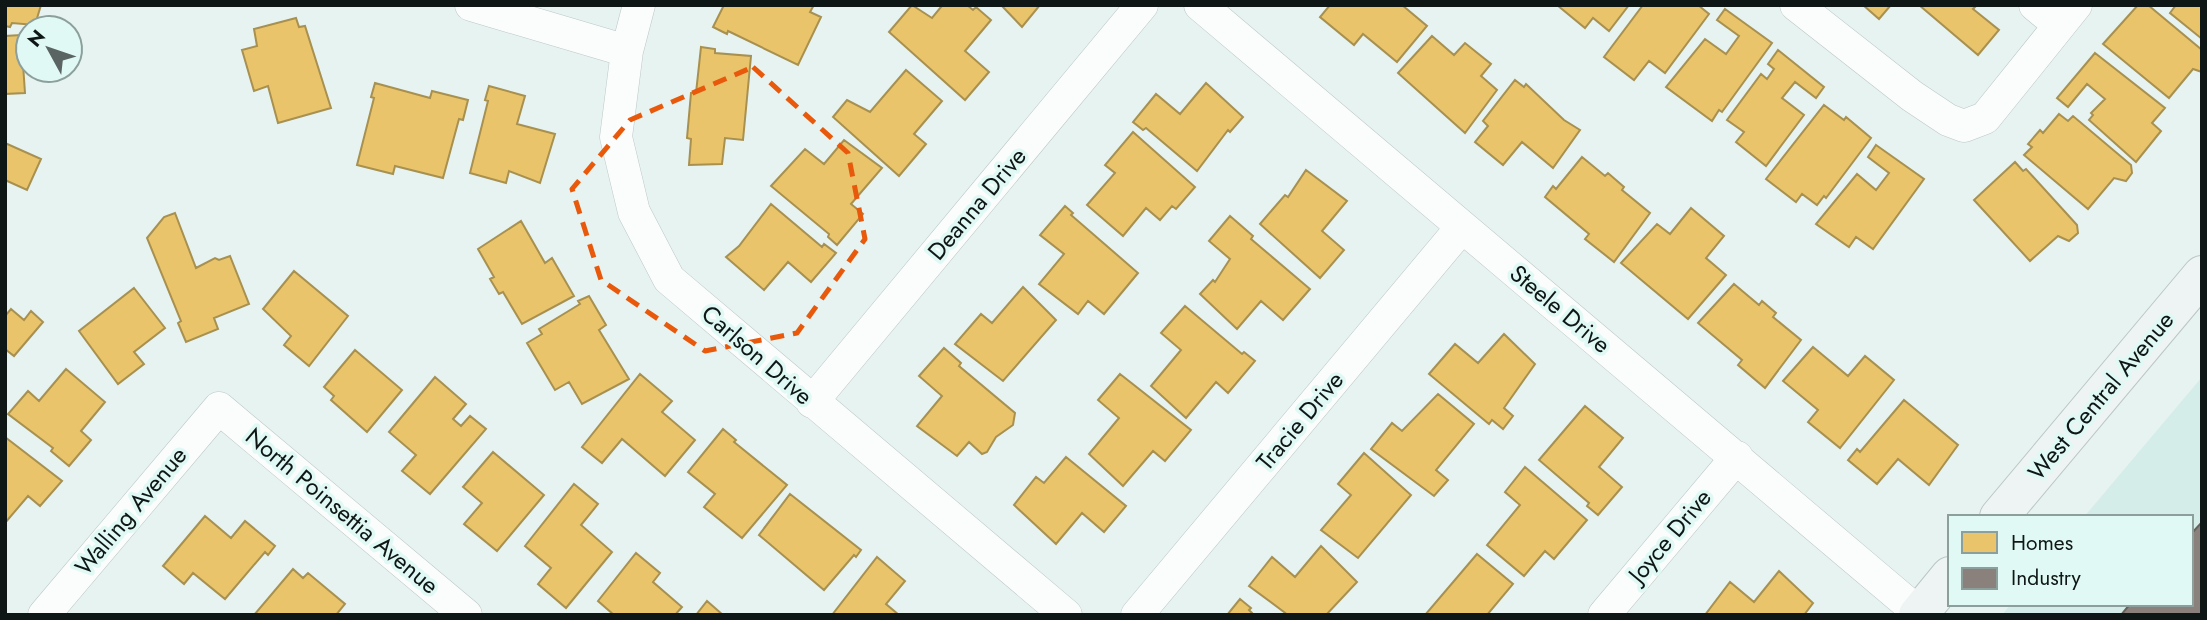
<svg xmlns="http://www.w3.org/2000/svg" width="2207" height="620" font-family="Jost,sans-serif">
  <rect width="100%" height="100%" fill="#e6f3f0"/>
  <path fill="#d4ede8" d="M2202 377V615H2002L2011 604H2191V517H2084Z"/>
  <path fill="#e9c46a" stroke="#a79050" stroke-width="2" d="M5 5H41L35 25 12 23 10 27 5 26Z
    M724 5H814L810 12 821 17 798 65 728 31 727 34 713 27Z
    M912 5 932 18 941 7 939 5H967L973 10 976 7 991 20 965 51 989 72 965 100 889 32Z
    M1001 5H1040L1022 27Z
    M1330 5H1402L1427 26 1397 62 1363 34 1354 45 1320 17Z
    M1557 5H1629L1609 31 1593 18 1585 28Z
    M1643 5H1698L1709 14 1665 73 1649 61 1634 80 1604 57Z
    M1863 5H1891L1879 19Z
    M1919 5H1977L1973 9 1999 30 1978 55Z
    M2138 5H2148L2202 50V72L2193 69 2169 98 2103 44Z
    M2176 5H2202V39L2170 13Z
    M1725 9 1772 43 1722 112 1719 110 1712 121 1666 87 1705 39 1726 54 1739 36 1717 20Z
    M296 18 299 27 305 26 331 108 278 123 268 86 254 91 242 50 257 46 254 29Z
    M21 35 25 93 5 94V119V36Z
    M1432 36 1454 55 1465 43 1491 64 1481 76 1497 90 1465 133 1398 73Z
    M701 47 715 49V53L751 56 743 140 725 138 722 164 689 165 691 139 687 138 691 93H696Z
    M1778 50 1824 87 1816 98 1795 82 1782 98 1804 115 1766 166 1736 142 1744 132 1727 120 1761 74 1767 79 1774 69 1768 64Z
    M2095 53 2165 108 2152 123 2161 131 2136 162 2089 120 2093 115 2091 113 2105 99 2087 84 2068 107 2057 98Z
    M906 70 942 101 914 134 926 144 899 176 833 117 847 100 870 112Z
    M1515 80 1524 87 1526 84 1564 120 1580 130 1553 168 1522 142 1503 165 1475 142 1488 126 1483 121Z
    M375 83 430 98 432 91 468 100 463 120 459 119 443 178 395 166 393 174 357 165 374 98 371 97Z
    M1206 83 1243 117 1230 132 1228 130 1197 171 1146 128 1143 130 1133 122 1156 94 1180 114Z
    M489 86 525 96 517 124 555 134 540 183 509 171 506 183 470 173 488 101 485 100Z
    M1824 105 1844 120 1846 117 1871 138 1826 198 1824 196 1817 205 1802 194 1796 202 1766 179Z
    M2059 114 2068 121 2073 116 2131 165 2132 173 2126 181 2114 178 2088 209 2024 155 2032 147 2028 144 2040 130 2043 133Z
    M1133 132 1195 187 1176 209 1172 206 1160 220 1146 208 1123 236 1087 205 1115 173 1105 165Z
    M844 140 882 168 851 204 863 214 837 245 828 237 829 234 771 186 805 149 824 164Z
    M5 143 41 159 27 190 5 180Z
    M1876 145 1924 179 1873 249 1856 237 1849 247 1816 224 1857 174 1876 190 1889 173 1868 157Z
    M1582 157 1605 176 1608 173 1624 187 1622 190 1650 213 1614 262 1585 239 1589 234 1545 197 1553 186 1556 189Z
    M2015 162 2023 171 2026 169 2077 225 2078 233 2069 241 2058 236 2030 261 1974 200Z
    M1306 170 1347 201 1322 231 1344 250 1320 278 1260 224 1285 195 1288 197Z
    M771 204 822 247 824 244 836 253 811 282 788 262 764 290 726 257 739 246Z
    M1065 206 1073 213 1071 215 1138 273 1104 314 1088 301 1078 314 1039 284 1064 254 1040 235Z
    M1691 208 1724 236 1706 258 1726 275 1688 319 1621 263 1657 224 1670 234Z
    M175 213 196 268 215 258 219 260 230 256 249 304 214 318 218 329 186 342 178 323 181 321 147 238 164 217Z
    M1230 216 1253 236 1251 239 1310 289 1283 320 1261 301 1237 329 1200 294 1213 280 1215 282 1230 259 1209 241Z
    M521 221 545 263 552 258 574 296 522 324 503 292 499 294 490 279 494 277 478 249Z
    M294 271 348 316 309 366 284 345 291 336 263 309Z
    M1734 284 1759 305 1762 301 1776 313 1773 317 1801 340 1765 388 1738 365 1742 360 1698 323Z
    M1023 287 1056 320 1003 381 955 344 981 314 992 323Z
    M134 288 165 328 134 352 144 364 118 384 79 331Z
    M589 296 606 325 599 330 629 379 582 404 569 382 555 390 527 343 542 334 539 329 580 304 578 301Z
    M1185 306 1242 354 1244 352 1255 361 1228 393 1216 382 1186 418 1151 386 1181 350 1161 333Z
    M11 309 24 320 31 311 43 322 14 356 5 349V316Z
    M1504 334 1535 364 1504 408 1513 416 1503 429 1492 420 1489 424 1429 374 1455 344 1478 363Z
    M1813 347 1848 376 1865 356 1894 380 1840 448 1808 422 1818 410 1783 381Z
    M944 348 961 363 959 366 1015 413 1013 425 996 437 987 452 982 454 969 442 957 456 917 426 942 396 919 376Z
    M355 350 402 390 367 432 331 400 334 396 324 387Z
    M66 369 105 402 81 431 91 440 69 466 51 451 53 448 8 414 28 391 39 401Z
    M640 374 672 401 662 412 695 440 665 476 622 439 602 463 582 447Z
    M1120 374 1191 430 1165 461 1153 451 1123 486 1089 454 1119 418 1098 400Z
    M435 377 466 404 453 419 461 426 470 416 486 429 430 494 402 471 416 455 389 432Z
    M1438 394 1474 424 1436 470 1448 480 1434 496 1371 449 1392 423 1402 431Z
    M1904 400 1958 445 1929 485 1898 459 1877 484 1848 460 1857 449 1860 452Z
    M1585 406 1623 438 1599 467 1622 487 1598 515 1587 506 1589 503 1539 460Z
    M723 429 736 440 734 442 787 485 742 538 704 507 715 494 688 472Z
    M5 437 62 481 40 506 28 496 5 523Z
    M493 452 544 495 497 551 464 524 482 503 463 487Z
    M1364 453 1411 495 1358 558 1321 530 1351 495 1338 484Z
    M1066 457 1126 506 1104 532 1082 513 1056 544 1014 505 1036 477 1044 483Z
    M1525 467 1587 520 1554 559 1545 551 1524 576 1487 545 1520 505 1505 492Z
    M574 484 598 504 581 525 612 552 566 608 538 584 551 568 525 546Z
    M790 494 861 550 856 557 854 555 824 590 759 535Z
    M205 516 231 538 245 521 275 546 268 555 265 552 225 599 193 573 184 584 163 566Z
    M1321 546 1357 582 1326 615H1288L1249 586 1272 557 1295 577Z
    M636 553 660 573 653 582 682 607 675 615H614L598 601Z
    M1477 554 1513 584 1487 615H1425Z
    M877 557 905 581 886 604 899 615H832Z
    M293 569 303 578 308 573 345 604 336 615H254Z
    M1779 571 1813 603 1804 615H1705L1730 582 1754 602Z
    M1240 599 1251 608 1249 610 1254 615H1227Z
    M707 601 723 615H696Z"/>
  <path fill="#8a817c" stroke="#65615d" stroke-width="2" d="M2202 522V615H2121L2130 604H2191V534Z"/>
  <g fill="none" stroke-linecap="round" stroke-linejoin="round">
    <g stroke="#bcc7c5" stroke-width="33">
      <path id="minor" d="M471 5 627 51
        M639 5 627 51 616 137 634 212 669 279 1066 615
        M1200 5 1919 613
        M1796 5 1912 96 1948 120 1964 126 1985 118 2076 5
        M2035 5 2059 25
        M812 402 1142 5
        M44 615 219 408 466 615
        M1137 615 1462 227
        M1604 615 1737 457"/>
    </g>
    <g stroke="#bcc7c5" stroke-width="40">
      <path id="secondary" d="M1999 517 2202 275
        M1918 615 1950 576"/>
    </g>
    <use href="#minor" stroke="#fbfdfd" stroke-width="32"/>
    <use href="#secondary" stroke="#eef4f3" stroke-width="38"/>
  </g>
  <path fill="none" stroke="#e8590c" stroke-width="5" stroke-dasharray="14 9" stroke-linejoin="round" d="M753 67 848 153 865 239 797 333 705 351 601 280 572 189 630 120Z"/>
  <g text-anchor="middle" stroke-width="7" stroke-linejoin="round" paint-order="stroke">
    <g font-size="24" fill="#0e1715" stroke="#e0f9f4">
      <text transform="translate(977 204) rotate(-50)" y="8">Deanna Drive</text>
      <text transform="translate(1560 309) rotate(40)" y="8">Steele Drive</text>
      <text transform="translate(757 355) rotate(41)" y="8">Carlson Drive</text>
      <text transform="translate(2101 396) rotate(-50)" y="8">West Central Avenue</text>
      <text transform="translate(1300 421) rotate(-50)" y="8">Tracie Drive</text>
      <text transform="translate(131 511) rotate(-50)" y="8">Walling Avenue</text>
      <text transform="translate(342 511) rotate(40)" y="8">North Poinsettia Avenue</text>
      <text transform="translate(1670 536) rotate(-50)" y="8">Joyce Drive</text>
    </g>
  </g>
  <rect width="2207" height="620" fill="none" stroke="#0e1715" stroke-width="14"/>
  <rect x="1948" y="515" width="245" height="91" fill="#e0f9f4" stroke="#8c9f9b" stroke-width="2"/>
  <rect x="1962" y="532" width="35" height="21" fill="#e9c46a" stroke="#8c9f9b" stroke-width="2"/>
  <text x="2011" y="550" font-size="21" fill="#0e1715">Homes</text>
  <rect x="1962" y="568" width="35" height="21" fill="#8a817c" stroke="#8c9f9b" stroke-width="2"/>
  <text x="2011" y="585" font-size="21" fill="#0e1715">Industry</text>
  <g transform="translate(49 49) rotate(310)"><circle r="33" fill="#e0f9f4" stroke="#8c9f9b" stroke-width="2"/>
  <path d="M0-5L12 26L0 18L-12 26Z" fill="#5a6462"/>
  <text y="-10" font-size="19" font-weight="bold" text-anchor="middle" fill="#0e1715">N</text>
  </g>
</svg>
